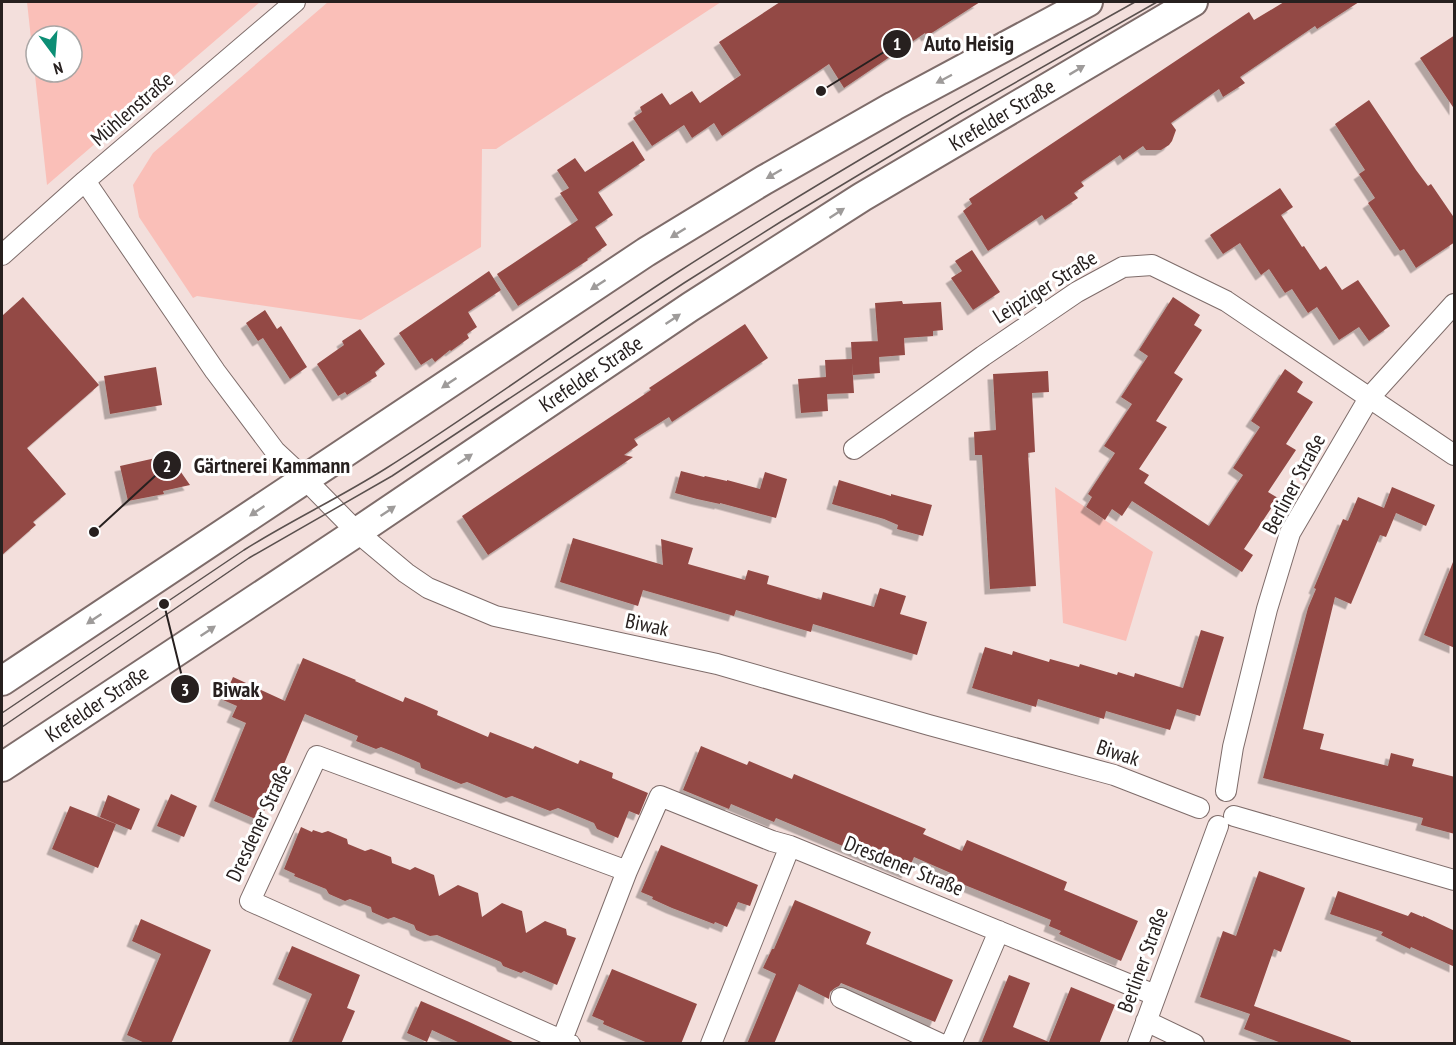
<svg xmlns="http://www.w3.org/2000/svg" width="1456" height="1045" font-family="'PT Sans Narrow',sans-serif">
  <defs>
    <filter id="shadow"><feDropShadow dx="-5.5" dy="5.5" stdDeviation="0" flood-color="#0004"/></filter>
  </defs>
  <rect width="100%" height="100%" fill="#f3dfdc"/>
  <path fill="#fabfb8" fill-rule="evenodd" d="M27 2H260L47 185ZM36 36H72V72H36Z
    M328 2H721L496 149H482L481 247 361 320 197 296 193 298 139 217 133 185 153 153Z
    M1055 487 1153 552 1126 641 1063 623Z"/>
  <path fill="#934a45" filter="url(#shadow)" d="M780 2H980L927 36 925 33 844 88 829 64 722 136 714 123 692 138 684 125 652 146 633 118 642 112 640 107 662 93 670 105 692 91 700 103 741 75 719 42Z
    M1284 2H1359L1317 29 1315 26 1240 77 1245 83 1223 97 1219 89 1171 123 1176 130 1172 141 1169 145 1161 150H1146L1143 146 1123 160 1120 155 1081 182 1084 186 1074 193 1078 198 1045 220 1042 215 988 251 963 211 972 204 969 199 1249 12 1254 20Z
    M1455 35V110L1420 58Z
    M1369 100 1416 170 1428 186 1431 184 1455 219V242L1416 268 1404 249 1400 251 1368 203 1375 198 1359 174 1365 170 1335 124Z
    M633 141 645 160 598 192 613 215 595 227 607 245 587 259 588 260 518 306 497 274 578 220 560 193 569 188 557 170 575 158 585 172Z
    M1280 188 1293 207 1281 215 1302 247 1304 246 1320 270 1326 266 1342 290 1358 280 1390 326 1369 341 1359 327 1339 340 1317 307 1308 313 1292 289 1285 293 1269 269 1261 275 1240 243 1223 254 1210 235Z
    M972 250 1000 292 973 310 951 278 962 271 955 261Z
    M489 271 501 290 468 312 477 327 467 334 469 338 451 351 450 350 435 362 432 358 421 365 399 333Z
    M23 297 99 385 27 448 66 494 33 522 36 525 2 555V316Z
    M1173 297 1200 315 1194 325 1202 330 1174 373 1183 379 1156 421 1167 427 1139 469 1149 475 1144 483 1209 526 1243 475 1233 468 1260 427 1251 421 1285 369 1303 382 1297 392 1313 402 1286 444 1296 450 1268 492 1278 498 1244 549 1253 555 1242 572 1132 501 1122 516 1112 509 1105 520 1086 507 1092 497 1088 494 1115 453 1104 446 1132 404 1121 397 1148 356 1139 350Z
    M902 301 903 304 941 302 943 330 933 331V336L904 338 905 355 879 357 875 303Z
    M265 310 277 329 281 326 307 367 290 379 263 338 258 341 246 323Z
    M745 324 768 358 672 422 669 417 634 439 638 445 624 455 633 457 488 555 462 516 651 390 649 388Z
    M360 329 385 364 375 372 377 376 347 395 345 392 338 396 317 364 344 345 342 341Z
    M878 341 880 373 853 375 852 362 854 393 827 394 828 411 801 413 798 379 826 377 825 360 852 359 851 342Z
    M156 367 162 405 110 414 104 376Z
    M1048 371 1049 392 1032 393 1035 452 1028 453 1036 586 990 589 982 455H975L974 432 996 430 993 374Z
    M169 455 190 485 163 491 164 494 128 501 120 466Z
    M681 471 704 477 705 476 727 481V480L760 489 765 472 787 479 776 518 720 503V504L697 499 675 493Z
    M839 480 891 496V494L932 505 923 536 897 529 898 525 884 519 832 504Z
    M1392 487 1435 505 1426 526 1396 513 1386 537 1380 535 1351 604 1335 597 1303 729 1324 734 1320 749 1388 766 1391 753 1414 759 1412 766 1455 777V834L1421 825 1423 818 1263 778 1308 608 1316 589 1314 588 1343 519 1348 521 1358 497 1384 508Z
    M573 538 663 565 661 539 693 548 688 564 745 580 748 570 769 576 767 584 821 600 823 592 874 607 880 588 906 596 900 614 927 622 917 655 813 624 811 632 736 610 734 616 643 590 638 606 560 582Z
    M1453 562 1455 563V648L1424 635Z
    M1201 630 1224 637 1200 716 1177 709 1170 730 1106 711 1104 719 1038 699 1036 707 972 688 985 647 1012 655 1013 651 1049 662 1050 659 1079 667 1080 664 1117 675 1118 672 1134 677 1135 673 1183 688Z
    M303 658 356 680 355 681 403 702 405 697 422 704 438 711 437 715 488 737 490 732 533 749 535 746 578 764 580 760 613 773 612 778 648 793 639 815 629 811 618 838 597 829 594 823 558 808 550 811 512 796 506 798 467 782 461 784 421 768 420 763 401 755 381 747 376 749 356 741 358 736 305 714 260 821 214 801 246 723 232 717 237 706 223 700 233 677 285 701Z
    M701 746 747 765 749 761 792 779 794 774 926 829 923 834 962 851 967 840 1067 882 1064 890 1138 921 1121 961 1059 934 1061 931 1049 926 1051 920 950 879 953 874 914 857 907 873 776 818 774 822 731 804 729 809 683 790Z
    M171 794 197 806 184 837 157 826Z
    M108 795 140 809 131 830 100 817Z
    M70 806 116 824 98 868 52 849Z
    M301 827 312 832 313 830 322 833 328 831 347 839 348 844 365 851 371 849 391 857 392 863 410 870 415 867 434 875 439 896 458 885 478 893 482 917 502 903 522 911 526 933 545 921 566 929 567 935 576 938 557 985 524 971 521 973 503 966 501 962 437 935 430 936 416 930 414 925 394 917 388 919 372 912 371 907 350 899 345 901 329 894 326 889 294 876 295 874 284 869Z
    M661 845 758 885 750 906 738 902 727 927 715 922 714 924 672 908 652 899 653 897 641 892Z
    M1259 871 1305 888 1281 952 1274 949 1254 1006 1351 1041 1350 1044H1284L1244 1029 1250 1014 1200 997 1223 931 1236 936Z
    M1338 891 1408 916 1411 912 1423 917V916L1455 931V967L1411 947 1410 949 1381 935 1383 932 1330 914Z
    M795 900 871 932 866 944 953 980 935 1022 841 983 839 986 835 988 830 992 829 999 799 984 774 1044H747L776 974 763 968 772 949H774Z
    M141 919 211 950 171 1044H147L127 1035 161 954 132 941Z
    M292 946 360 975 347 1008 355 1011 341 1044H291L312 994 278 979Z
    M612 969 697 1004 681 1044H650L603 1024 604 1021 592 1016Z
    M1009 975 1030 983 1013 1027 1049 1042 1071 987 1115 1005 1099 1044H981Z
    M421 1001 467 1021 517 1044H462L432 1030 427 1042 407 1033Z"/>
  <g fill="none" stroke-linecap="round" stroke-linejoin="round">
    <g stroke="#7e6c6a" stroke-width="22">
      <path id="minor" d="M85 181 215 371 275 451 305 479 357 532 406 573 428 588 495 616 717 664 929 725 1114 775 1199 808
        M2 255 85 181 295 2
        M854 449 983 356 1077 292 1123 267 1152 265 1226 301 1454 455
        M1226 791 1233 747 1267 609 1290 533 1369 398 1454 304
        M1234 816 1454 880
        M627 871 660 796 772 841 790 846 1155 995
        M841 998 941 1044
        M1146 1021 1194 1044
        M562 1040 627 871 317 756 250 901 570 1044
        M711 1044 790 846
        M951 1044 999 931
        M1138 1044 1218 826"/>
    </g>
    <g stroke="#7e6c6a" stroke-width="32">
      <path id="secondary" d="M2 681 646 252 764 180 894 106 1088 2
        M2 767 357 532 690 307 862 197 1193 2"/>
    </g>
    <use href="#minor" stroke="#fff" stroke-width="20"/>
    <use href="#secondary" stroke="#fff" stroke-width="28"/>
    <path stroke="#5a504e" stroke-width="1.5" d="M2 713 244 550C290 521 339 498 385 469 485 406 579 336 678 272 827 176 981 88 1135 2
      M2 727 249 558 392 476 684 283 782 221 960 114 1157 2"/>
  </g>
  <defs><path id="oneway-solid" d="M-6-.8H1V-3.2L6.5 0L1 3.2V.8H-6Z" transform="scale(1.5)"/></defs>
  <g fill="#9e9b9a">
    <use href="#oneway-solid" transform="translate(1077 70) rotate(-31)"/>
    <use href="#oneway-solid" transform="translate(944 79) rotate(152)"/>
    <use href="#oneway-solid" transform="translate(774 174) rotate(150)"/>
    <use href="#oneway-solid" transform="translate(837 213) rotate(-33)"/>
    <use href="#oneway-solid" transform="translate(678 233) rotate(148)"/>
    <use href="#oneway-solid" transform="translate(598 285) rotate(147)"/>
    <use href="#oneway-solid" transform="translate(673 319) rotate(-34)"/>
    <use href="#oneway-solid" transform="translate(449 383) rotate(146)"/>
    <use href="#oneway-solid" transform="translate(465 459) rotate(-34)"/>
    <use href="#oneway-solid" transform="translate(257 511) rotate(146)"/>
    <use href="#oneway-solid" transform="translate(388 511) rotate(-34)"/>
    <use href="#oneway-solid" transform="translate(94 619) rotate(146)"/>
    <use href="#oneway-solid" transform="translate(208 631) rotate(-34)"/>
  </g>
  <g text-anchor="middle" stroke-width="6" stroke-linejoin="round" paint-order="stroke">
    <g font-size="21" fill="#27201f" stroke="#fff">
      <text transform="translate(132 109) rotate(-41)" y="7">Mühlenstraße</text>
      <text transform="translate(1002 115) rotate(-31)" y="7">Krefelder Straße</text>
      <text transform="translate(1045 287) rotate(-32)" y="7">Leipziger Straße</text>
      <text transform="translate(591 374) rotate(-34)" y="7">Krefelder Straße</text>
      <text transform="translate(1294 484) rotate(-62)" y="7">Berliner Straße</text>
      <text transform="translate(647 625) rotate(12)" y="7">Biwak</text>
      <text transform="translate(97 704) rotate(-34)" y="7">Krefelder Straße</text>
      <text transform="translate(1118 753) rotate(18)" y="7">Biwak</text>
      <text transform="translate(259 823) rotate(-65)" y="7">Dresdener Straße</text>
      <text transform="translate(904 866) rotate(22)" y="7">Dresdener Straße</text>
      <text transform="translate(1143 960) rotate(-70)" y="7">Berliner Straße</text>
    </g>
  </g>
  <path fill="none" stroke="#27201f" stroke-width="2" d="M821 91L897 44M94 532L167 465M164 604L185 689"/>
  <g fill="#27201f" stroke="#fff" stroke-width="2">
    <circle cx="821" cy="91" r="6"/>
    <circle cx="94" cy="532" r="6"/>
    <circle cx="164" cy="604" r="6"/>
    <circle cx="897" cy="44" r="15"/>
    <circle cx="167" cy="465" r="15"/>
    <circle cx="185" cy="689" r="15"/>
  </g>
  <g font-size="18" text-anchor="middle" font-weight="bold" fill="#fff">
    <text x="897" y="50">1</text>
    <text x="167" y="472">2</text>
    <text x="185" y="696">3</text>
  </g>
  <g font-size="22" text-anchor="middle" font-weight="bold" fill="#27201f" stroke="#fff" stroke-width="6" stroke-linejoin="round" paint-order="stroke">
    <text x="969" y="51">Auto Heisig</text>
    <text x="272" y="473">Gärtnerei Kammann</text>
    <text x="236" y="697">Biwak</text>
  </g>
  <rect width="1456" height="1045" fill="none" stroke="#27201f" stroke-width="6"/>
  <g transform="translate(54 54) rotate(164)"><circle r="28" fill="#ffffff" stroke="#a9a6a5" stroke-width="1.5"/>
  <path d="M0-4.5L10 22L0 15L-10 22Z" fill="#0c8e75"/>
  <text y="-9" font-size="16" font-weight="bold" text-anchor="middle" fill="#27201f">N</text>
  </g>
</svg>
